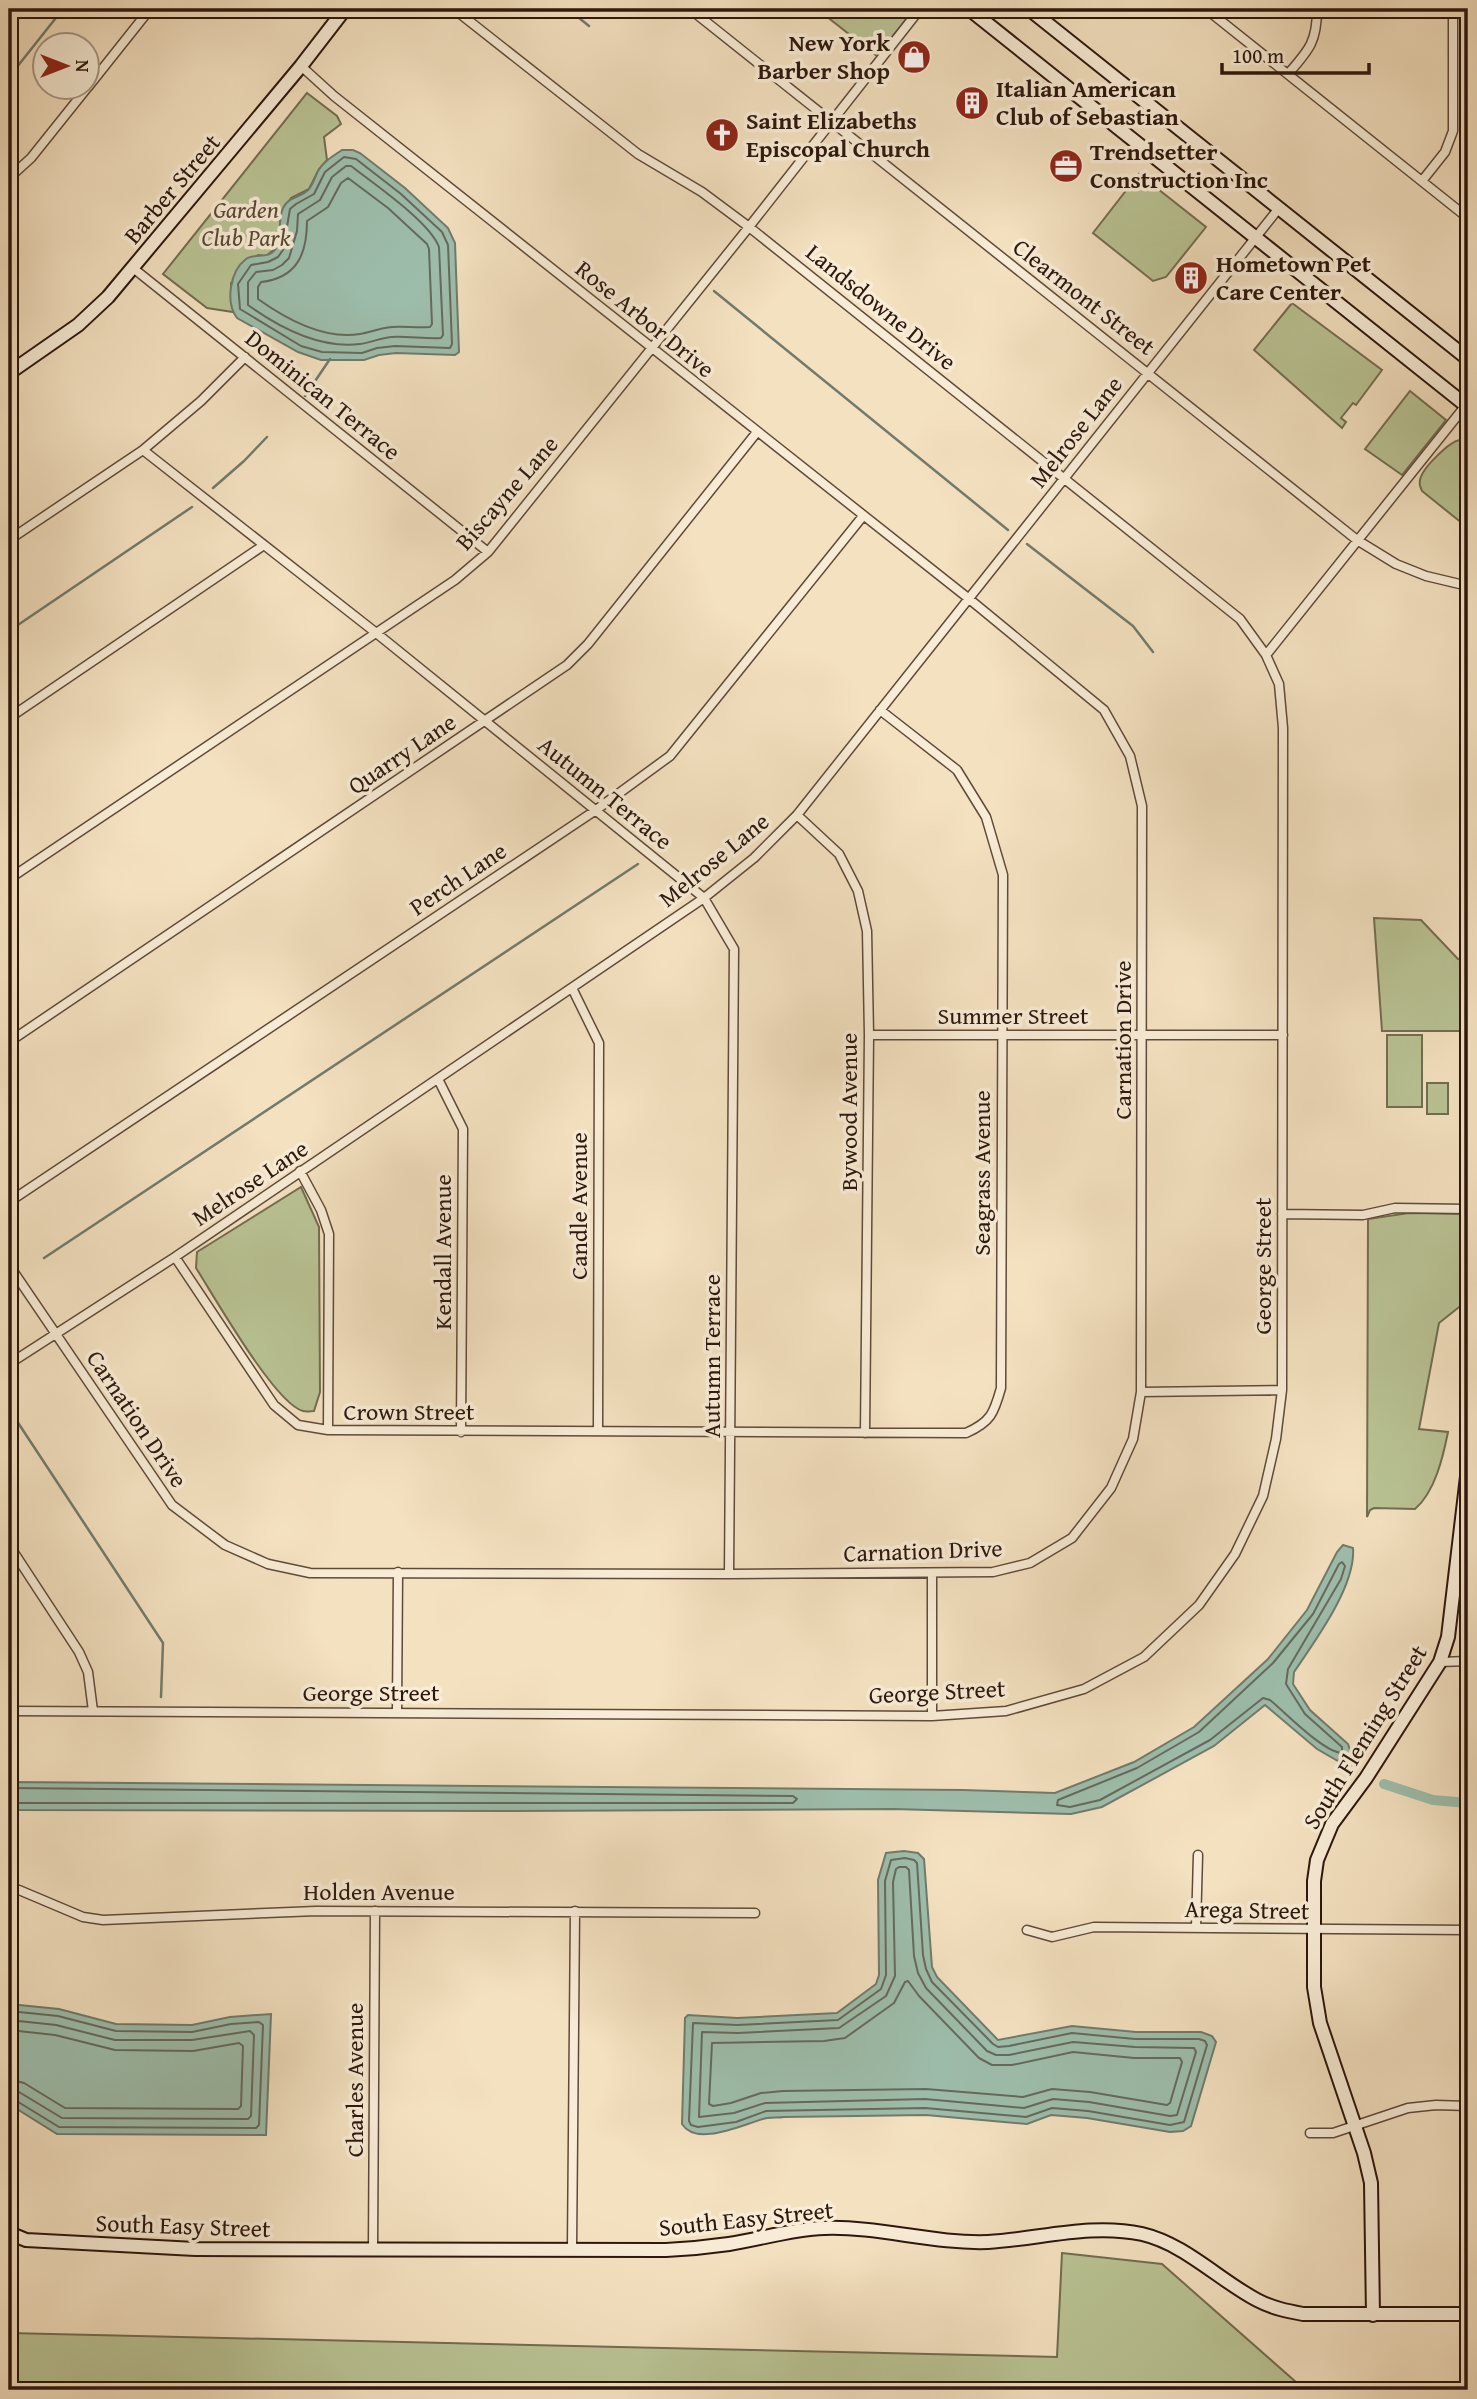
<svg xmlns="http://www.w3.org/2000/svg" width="1477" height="2399" font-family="'Gentium Book Plus',serif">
  <rect width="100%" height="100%" fill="#f4e1c0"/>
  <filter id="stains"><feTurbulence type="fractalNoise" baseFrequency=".00286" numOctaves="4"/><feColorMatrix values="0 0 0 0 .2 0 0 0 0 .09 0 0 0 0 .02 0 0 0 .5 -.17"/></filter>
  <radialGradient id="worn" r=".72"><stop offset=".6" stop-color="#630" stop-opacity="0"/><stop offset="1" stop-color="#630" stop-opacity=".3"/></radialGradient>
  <path fill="#b9c394" stroke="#736d51" stroke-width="2" d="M817 9H914L877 56Z
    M307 93 337 116 341 124 324 137 327 160 319 169 309 189 291 198 280 217 281 228 276 248 266 256 258 255 231 283 233 312 207 308 163 274Z
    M1139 174 1206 227 1166 277 1153 281 1093 233Z
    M1292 303 1382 370 1356 405 1353 403 1341 418 1346 422 1342 428 1254 350Z
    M1410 391 1446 420 1402 475 1365 449Z
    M1460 440 1468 441V528L1422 491C1420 485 1419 486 1420 480 1422 468 1450 441 1460 440Z
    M1374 918 1421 920 1458 959 1468 960V1031H1382Z
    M1387 1035H1422V1107H1387Z
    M1427 1083H1448V1114H1427Z
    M301 1187 319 1227 320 1392 314 1411C311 1411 307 1412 303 1411 275 1404 214 1296 196 1268L197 1252Z
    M1409 1213 1468 1214V1300L1439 1323 1419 1429 1448 1432C1443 1457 1435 1492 1415 1509L1374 1508 1370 1510 1367 1517 1368 1219Z
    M1062 2253 1162 2264 1305 2390H9V2333L1057 2357Z"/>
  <path fill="#9dbeac" stroke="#707b6d" stroke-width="2" d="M342 150H353L360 153 405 188 448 228 455 243 459 352 455 355 396 353 379 355 364 360H321L298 352 237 318C225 302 230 271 246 259 255 253 268 259 275 250 283 237 277 221 283 208 289 196 300 198 308 190 313 185 315 177 318 171 324 161 333 156 342 150Z
    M1343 1545 1353 1548C1356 1586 1315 1641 1294 1672L1293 1684 1310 1710 1348 1744 1354 1762 1350 1768 1317 1749 1265 1705 1214 1746 1102 1807 1071 1814 893 1809 514 1811 9 1810V1782L963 1790 1055 1793 1134 1762 1194 1727 1268 1659 1307 1610 1337 1552Z
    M904 1851 918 1853 924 1859 932 1967 937 1977 998 2040 1072 2026 1136 2032H1201L1212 2036 1216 2042 1191 2126 1183 2131 1170 2132 1087 2118 1051 2115 1027 2124 926 2115 784 2117C778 2118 772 2117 767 2118 745 2123 697 2148 682 2124L685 2018 688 2015 737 2018 837 2013 876 1984 879 1975 878 1880 886 1853Z
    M9 2004 59 2009 116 2024 192 2025 230 2017 271 2014 266 2135 57 2134 9 2104Z"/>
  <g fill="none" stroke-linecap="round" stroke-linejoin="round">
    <path stroke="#656a5d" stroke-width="2" d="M344 157 356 159 401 194 442 232 448 245 452 344 450 348 395 346 377 348 362 353 322 352 301 346 240 309 238 284 251 265 268 262 278 257 283 250 290 209 296 204 314 194 325 172Z
      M346 166H351C374 184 430 222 439 247L443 335 441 338C425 339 408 336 391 337 380 338 370 343 360 344 319 349 280 328 248 305V282L256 272 273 270 282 265 289 258 297 231 298 214 320 200 332 177Z
      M348 178 388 208 427 244 429 249 432 324 430 327C417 328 404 326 392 327 380 328 371 332 360 334 324 340 286 319 258 299V287L261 282C297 278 307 254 307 221L328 207 341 183Z
      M1342 1562 1345 1566 1341 1579 1288 1669 1286 1684 1305 1714 1342 1747V1753C1323 1752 1286 1713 1270 1700L1263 1698 1210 1740 1100 1800 1070 1807 1057 1805 1058 1800 1137 1768 1199 1732 1273 1663 1313 1614 1339 1564Z
      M9 1788 793 1796 797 1799 793 1803H9
      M905 1858 914 1860 917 1863 923 1955 926 1969 932 1982 993 2044 998 2047 1009 2046 1072 2033 1135 2039H1199L1205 2041 1207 2045 1184 2122 1170 2125 1088 2111 1052 2108 1026 2117 925 2108 766 2111 736 2122 698 2127 691 2125 689 2121 693 2023 737 2025 838 2020 881 1989 886 1975 885 1881 891 1860Z
      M899 1867H906L909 1870 914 1956 918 1973 926 1988 987 2051 996 2055H1009L1073 2042 1135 2047 1194 2048 1196 2052 1177 2115 1170 2116 1089 2102 1053 2099 1024 2108 925 2099 765 2103 734 2113 699 2117 702 2032 738 2033 839 2028 886 1996 895 1976 893 1882 896 1869Z
      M908 1981 919 1996 979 2058 992 2065H1012L1073 2052 1134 2058H1180L1182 2062 1170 2103 1167 2105 1090 2092 1052 2089 1023 2097 926 2089 783 2091 761 2093 731 2103 713 2106 709 2104 712 2043 824 2041 845 2038 894 2003 905 1982Z
      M9 2011 58 2016 116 2031 192 2032 231 2024 259 2022 263 2025 259 2125 256 2128 59 2127 15 2100 9 2099
      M9 2020 56 2025 115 2040H192L250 2031 254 2035 251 2116 248 2119 62 2118 19 2092 9 2090
      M9 2030 55 2035 115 2050 193 2051 239 2043 243 2046 241 2106 238 2109 65 2108 24 2083 9 2079"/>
    <path stroke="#707b6d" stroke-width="2.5" d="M119 9 127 14
      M568 9 589 26
      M9 77 63 9
      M714 291 1008 530
      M305 396 330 359
      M213 488 244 461 267 437
      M1027 544 1133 626 1153 652
      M9 631 192 507
      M44 1258 638 864
      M9 1409 163 1643 161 1697"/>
    <path stroke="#9dbeac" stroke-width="10" d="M1384 1784 1433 1800 1468 1803"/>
    <g stroke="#5f4a3a" stroke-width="11">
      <path id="street" d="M690 9 1357 540 1396 564 1426 576 1468 586
        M1206 9 1468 218
        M1288 74C1309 50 1317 42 1317 9
        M88 87 150 9
        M9 178 31 158 87 88
        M1422 181 1445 152 1453 131V9
        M133 268 488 552
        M143 450 375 632 704 898 734 949 729 1574
        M9 540 143 450 201 401 245 357
        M1266 655 1466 405
        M9 718 264 545
        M797 815 839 854 858 891 867 931 869 1035 865 1433
        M9 879 455 580 488 552 749 227 920 9
        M572 988 599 1043 598 1431
        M869 1035H1283
        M9 1042 567 665 588 644 757 432
        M438 1079 463 1129 461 1432
        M300 1171 321 1210 329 1234 328 1430
        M9 1202 596 810 670 756 863 516
        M1282 1214 1363 1215 1395 1208 1468 1209
        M175 1257 274 1405 298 1425 328 1430 966 1433C991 1422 994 1413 1001 1388L1003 875 986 817 957 770 880 710
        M9 1265 172 1505 225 1545 268 1564 310 1573 729 1574 993 1572 1030 1563 1072 1538 1111 1488 1133 1439 1141 1392 1142 806 1130 756 1104 710 968 598 334 96 301 66
        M9 1364 175 1257 704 898 754 858 797 815 1279 208
        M1141 1392 1282 1390
        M9 1545 79 1652 88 1672 93 1711
        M1440 1662 1468 1661
        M9 1711 932 1716 1006 1711 1084 1689 1144 1657 1199 1605 1235 1554 1263 1496 1276 1439 1282 1390 1283 728 1279 684 1266 655 1240 619 749 227 702 192 638 154 454 9
        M397 1712 398 1572
        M932 1716V1574
        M9 1889 19 1890 83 1917 103 1920 316 1911 755 1913
        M1196 1928 1198 1855
        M1027 1930 1052 1937 1094 1927 1468 1930
        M1310 2133H1333L1408 2108 1436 2105 1468 2106
        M373 2249 375 1911
        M572 2249 575 1911"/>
    </g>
    <g stroke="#2d170e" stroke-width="16">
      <path id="secondary" d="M969 9 1468 407
        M1029 9 1468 359
        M9 373 78 325 108 297 301 66 345 9
        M9 2233 26 2240 195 2249 666 2250C687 2249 708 2247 729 2244 761 2239 792 2229 824 2228 879 2226 933 2244 988 2242 1040 2239 1090 2223 1142 2234 1185 2244 1219 2280 1257 2300 1272 2308 1287 2311 1303 2314H1468
        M1373 2315 1371 2183 1364 2153 1320 2023 1314 1987V1881L1317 1860 1332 1824 1366 1778 1440 1662 1448 1637 1468 1468"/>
    </g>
    <use href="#street" stroke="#f8ecd6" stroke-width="8"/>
    <use href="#secondary" stroke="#f8ecd6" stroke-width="12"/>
  </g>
  <defs>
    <g id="shop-disc" transform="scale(1.75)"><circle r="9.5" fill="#8f2418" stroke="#f8ecd6"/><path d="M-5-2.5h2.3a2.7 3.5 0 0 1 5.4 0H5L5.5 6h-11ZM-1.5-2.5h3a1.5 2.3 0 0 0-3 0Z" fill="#fff"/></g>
    <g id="building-disc" transform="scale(1.75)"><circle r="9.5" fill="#8f2418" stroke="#f8ecd6"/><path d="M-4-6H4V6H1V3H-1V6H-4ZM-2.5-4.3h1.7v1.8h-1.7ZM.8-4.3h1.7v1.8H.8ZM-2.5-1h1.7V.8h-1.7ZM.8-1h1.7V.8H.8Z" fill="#fff"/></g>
    <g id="church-disc" transform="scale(1.75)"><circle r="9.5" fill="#8f2418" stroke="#f8ecd6"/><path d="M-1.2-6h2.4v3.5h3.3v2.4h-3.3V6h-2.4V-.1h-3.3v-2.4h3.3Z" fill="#fff"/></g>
    <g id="office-disc" transform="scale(1.75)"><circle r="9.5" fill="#8f2418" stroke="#f8ecd6"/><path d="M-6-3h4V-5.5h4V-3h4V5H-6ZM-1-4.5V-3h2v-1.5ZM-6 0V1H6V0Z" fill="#fff"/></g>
  </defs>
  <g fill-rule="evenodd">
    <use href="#shop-disc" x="914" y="57"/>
    <use href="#building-disc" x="972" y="103"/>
    <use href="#church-disc" x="722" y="135"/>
    <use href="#office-disc" x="1066" y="166"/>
    <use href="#building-disc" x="1191" y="278"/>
  </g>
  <g text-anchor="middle" stroke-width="7" stroke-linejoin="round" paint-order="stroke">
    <g font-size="24" font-weight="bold" fill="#2d170e" stroke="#f8ecd6" text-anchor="start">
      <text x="890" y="51" text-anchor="end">New York<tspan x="890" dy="28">Barber Shop</tspan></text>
      <text x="996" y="97">Italian American<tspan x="996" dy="28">Club of Sebastian</tspan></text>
      <text x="746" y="129">Saint Elizabeths<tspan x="746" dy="28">Episcopal Church</tspan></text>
      <text x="1090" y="160">Trendsetter<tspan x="1090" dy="28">Construction Inc</tspan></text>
      <text x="1216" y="272">Hometown Pet<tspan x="1216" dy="28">Care Center</tspan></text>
    </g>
    <g font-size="24" fill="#2d170e" stroke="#f8ecd6">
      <text transform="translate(172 189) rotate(-50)" y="8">Barber Street</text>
      <text transform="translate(1084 297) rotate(38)" y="8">Clearmont Street</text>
      <text transform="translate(881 307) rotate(39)" y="8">Landsdowne Drive</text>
      <text transform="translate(645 319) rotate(39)" y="8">Rose Arbor Drive</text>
      <text transform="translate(323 395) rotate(39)" y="8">Dominican Terrace</text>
      <text transform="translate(1076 432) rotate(-52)" y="8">Melrose Lane</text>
      <text transform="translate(507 493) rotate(-49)" y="8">Biscayne Lane</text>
      <text transform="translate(402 754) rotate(-34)" y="8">Quarry Lane</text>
      <text transform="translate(605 793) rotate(39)" y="8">Autumn Terrace</text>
      <text transform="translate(714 860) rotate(-39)" y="8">Melrose Lane</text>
      <text transform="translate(458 879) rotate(-34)" y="8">Perch Lane</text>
      <text x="1013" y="1024">Summer Street</text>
      <text transform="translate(1123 1040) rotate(-90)" y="8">Carnation Drive</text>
      <text transform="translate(849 1112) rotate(-90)" y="8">Bywood Avenue</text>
      <text transform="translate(982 1173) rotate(-90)" y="8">Seagrass Avenue</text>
      <text transform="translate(250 1183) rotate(-34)" y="8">Melrose Lane</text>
      <text transform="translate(579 1206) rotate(-90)" y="8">Candle Avenue</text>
      <text transform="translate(443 1252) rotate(-90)" y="8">Kendall Avenue</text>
      <text transform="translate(1263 1266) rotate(-90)" y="8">George Street</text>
      <text transform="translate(712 1356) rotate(-90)" y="8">Autumn Terrace</text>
      <text x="409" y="1420">Crown Street</text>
      <text transform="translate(137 1419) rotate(56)" y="8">Carnation Drive</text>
      <text transform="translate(923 1551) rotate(-2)" y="8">Carnation Drive</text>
      <text transform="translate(937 1692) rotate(-3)" y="8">George Street</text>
      <text x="371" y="1701">George Street</text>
      <text transform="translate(1365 1737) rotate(-58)" y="8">South Fleming Street</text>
      <text x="379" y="1900">Holden Avenue</text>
      <text transform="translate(1247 1910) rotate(1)" y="8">Arega Street</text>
      <text transform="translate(355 2080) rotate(-90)" y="8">Charles Avenue</text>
      <text transform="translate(746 2219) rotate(-6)" y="8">South Easy Street</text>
      <text transform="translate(183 2226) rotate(2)" y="8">South Easy Street</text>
    </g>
    <g font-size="24" font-style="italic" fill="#574b36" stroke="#f8ecd6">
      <text x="246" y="218">Garden<tspan x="246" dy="28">Club Park</tspan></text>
    </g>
  </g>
  <rect width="1477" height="2399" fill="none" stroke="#f4e1c0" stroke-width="35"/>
  <rect x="10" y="10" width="1456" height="2378" fill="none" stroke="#2d170e" stroke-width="3.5"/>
  <rect x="18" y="18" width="1442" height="2364" fill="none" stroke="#2d170e" stroke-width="2"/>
  <g transform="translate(66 66) rotate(90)"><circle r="33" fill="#f8ecd6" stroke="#a79786" stroke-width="2"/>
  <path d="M0-5L12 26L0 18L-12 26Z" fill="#8f2418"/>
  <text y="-10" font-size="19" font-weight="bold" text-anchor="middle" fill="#2d170e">N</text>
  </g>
  <path d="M1222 63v10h147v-10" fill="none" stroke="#2d170e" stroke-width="3.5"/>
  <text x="1232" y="63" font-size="21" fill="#2d170e" stroke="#f8ecd6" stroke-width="5" paint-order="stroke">100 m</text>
  <rect width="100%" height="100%" filter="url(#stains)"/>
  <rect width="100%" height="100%" fill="url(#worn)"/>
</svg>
